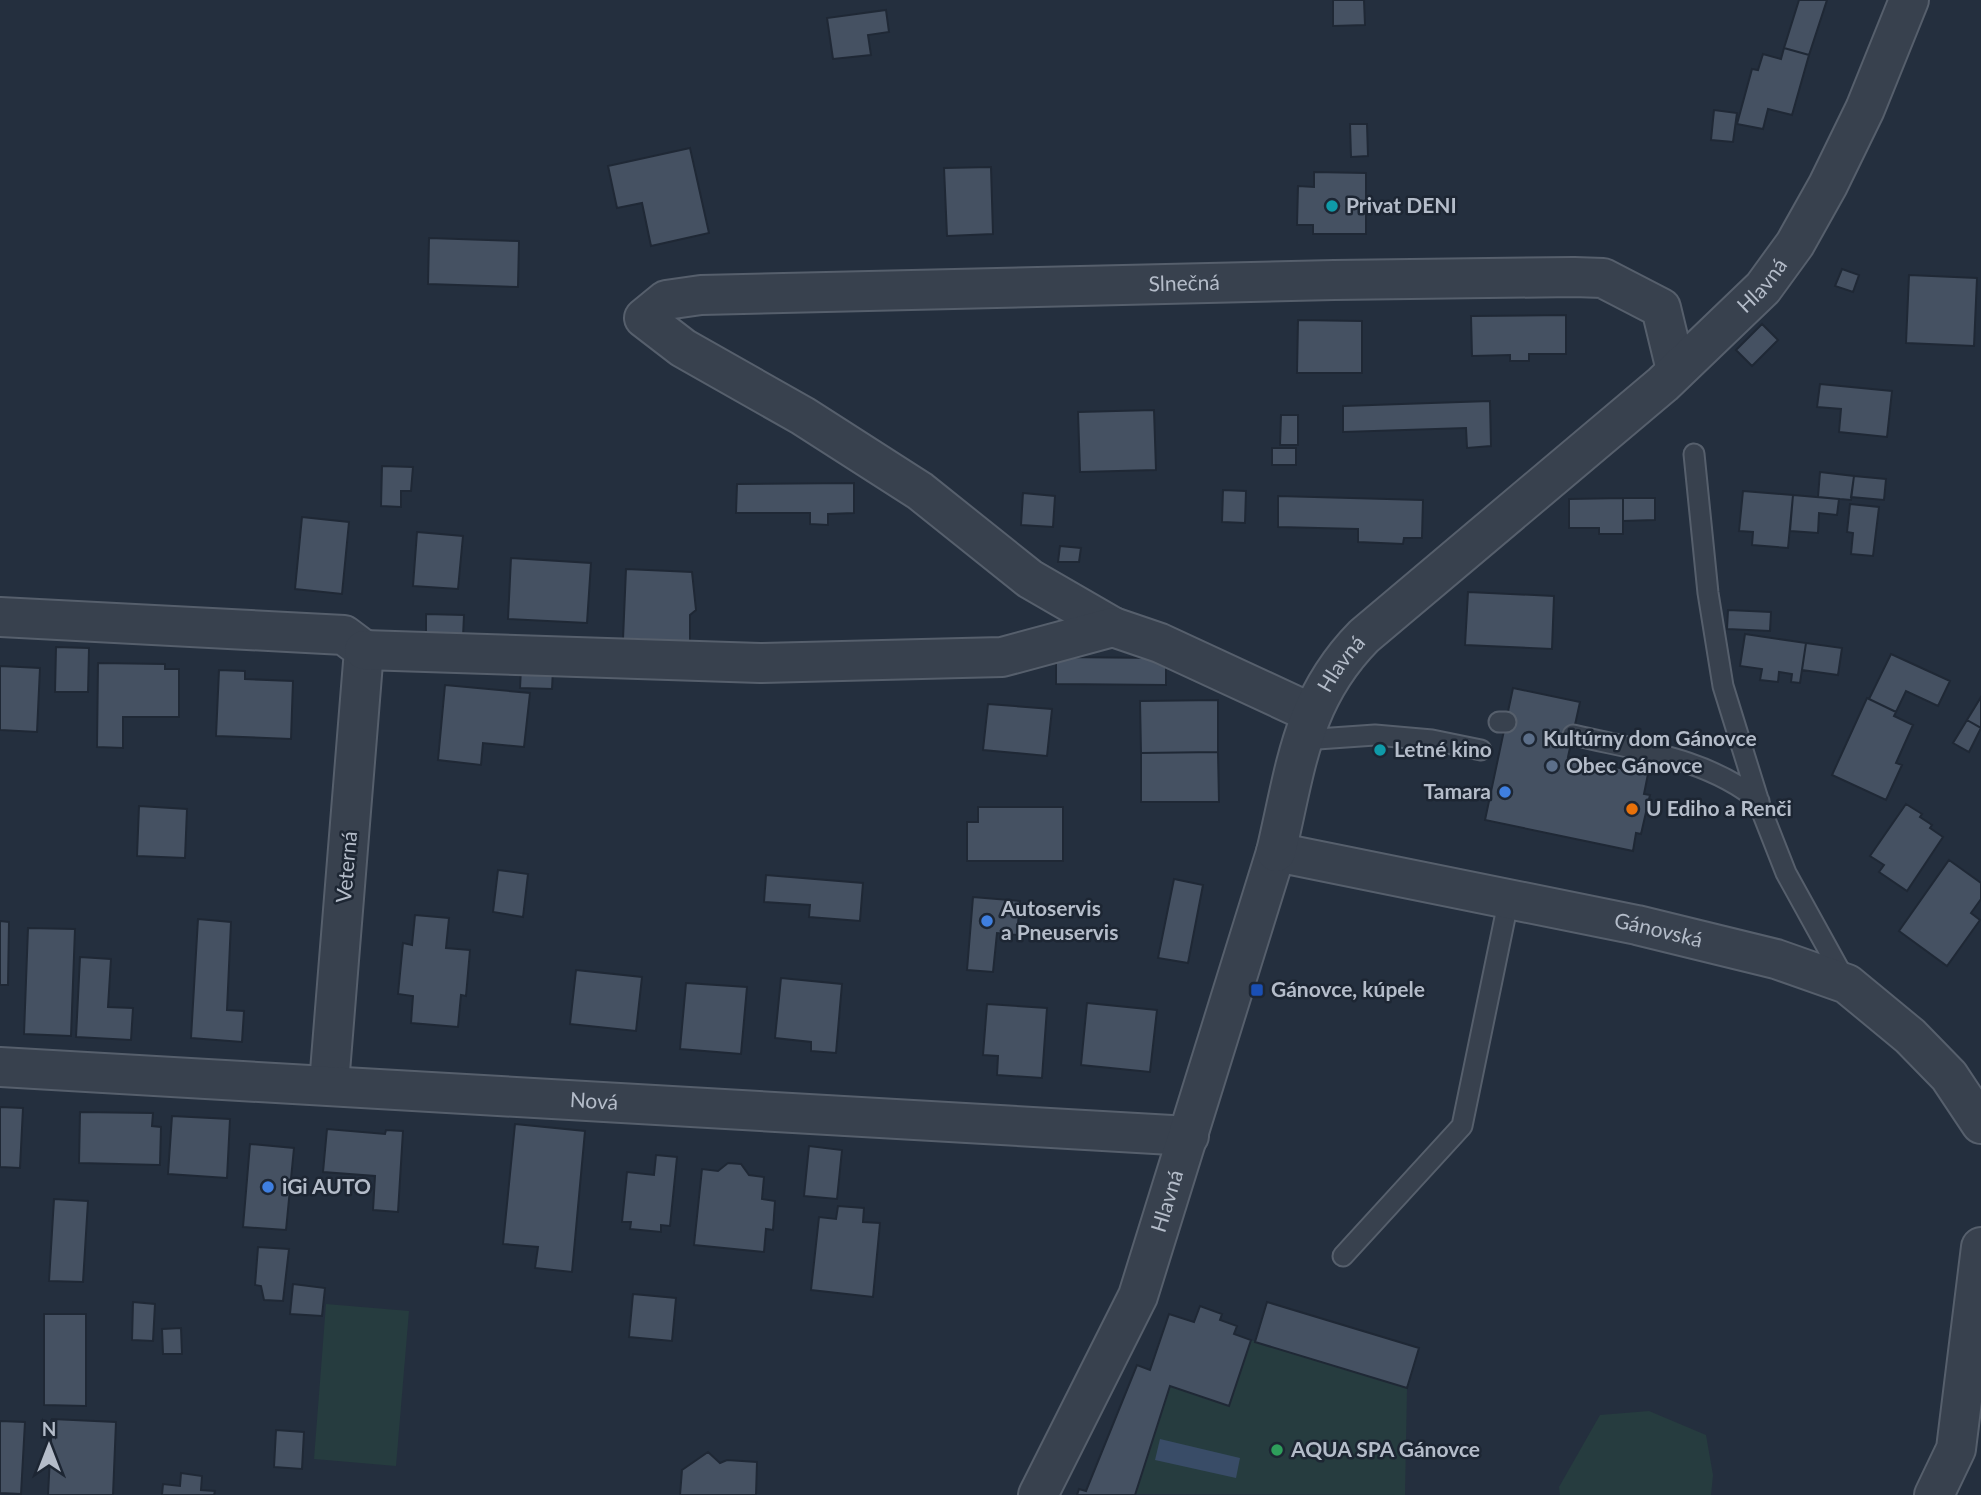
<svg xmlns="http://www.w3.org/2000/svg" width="1981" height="1495" font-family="Lato,sans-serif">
  <rect width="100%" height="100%" fill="#242f3e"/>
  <path fill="#263c3f" d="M326 1304 409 1311 396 1466 314 1459Z
    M1251 1340 1407 1388 1405 1495 1133 1494 1170 1386 1229 1406Z
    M1649 1411 1706 1435 1713 1475 1711 1495H1560L1559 1487 1600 1415Z"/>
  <path fill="#394c67" d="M1160 1439 1240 1458 1236 1478 1155 1460Z"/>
  <path fill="#455162" stroke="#1f2835" stroke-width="2" d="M1333 0H1364L1365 25 1333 26Z
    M1799 0H1827L1809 55 1784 48Z
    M886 10 889 32 868 35 871 55 833 59 827 18Z
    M1784 48 1809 55 1792 115 1768 109 1763 129 1737 124 1752 69 1758 70 1763 54 1781 59Z
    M1714 110 1737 113 1733 142 1711 140Z
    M1350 124H1367L1368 156 1351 157Z
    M690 148 709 233 651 246 642 203 617 208 608 166Z
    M991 167 993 234 947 236 944 168Z
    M1314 172 1366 173V234H1313V225H1297L1298 186 1314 187Z
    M429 238 519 241 518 287 428 284Z
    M1842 269 1859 275 1853 292 1835 286Z
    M1909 275 1977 278 1974 346 1906 343Z
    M1566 315V354H1529V361H1510V355L1472 356 1471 316Z
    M1298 320 1362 321V373H1297Z
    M1762 324 1778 340 1752 366 1736 350Z
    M1820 384 1892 391 1887 437 1839 432 1841 409 1817 407Z
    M1490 401 1491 446 1467 448 1466 428 1343 432V406Z
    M1154 410 1156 470 1080 472 1078 412Z
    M1281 415H1298V445H1280Z
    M1272 448H1296V465H1272Z
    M382 466 413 467 411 491H401V507L381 506Z
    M1820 472 1854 476 1851 500 1818 497Z
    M1854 476 1886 479 1884 500 1851 497Z
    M854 483V513L828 514V525L810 524V513H736L737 484Z
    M1223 490 1246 491 1245 523 1222 522Z
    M1743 491 1793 495 1788 548 1752 545 1753 532 1739 531Z
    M1023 493 1055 496 1053 527 1021 525Z
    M1793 495 1839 499 1837 515 1819 513 1818 533 1790 531Z
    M1278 496 1423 500 1422 538H1404L1403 544 1358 542V529L1278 527Z
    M1623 498V534H1599V528H1569V499Z
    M1623 498H1655V520L1623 521Z
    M1850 504 1879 507 1873 556 1851 554 1853 533 1847 532Z
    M302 517 349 522 342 594 295 589Z
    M417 532 463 536 458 589 413 586Z
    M1060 546 1081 548 1079 562H1058Z
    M511 558 591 563 587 623 508 619Z
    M626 569 692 572 696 610 690 615V642L623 639Z
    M1468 592 1554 596 1552 649 1465 645Z
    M1728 610 1771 612 1770 631 1727 629Z
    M426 614 464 615 463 637 426 635Z
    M1745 634 1806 643 1800 683 1791 682 1792 674 1779 672 1778 682 1760 680 1762 669 1740 666Z
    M1806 643 1842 648 1838 675 1802 670Z
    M56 647 89 648 88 692H55Z
    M1891 654 1950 681 1938 706 1906 691 1896 712 1869 699Z
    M1056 657 1166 658V685L1056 684Z
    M98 663 165 664V669H179V717H123V748L97 747Z
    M0 666 40 668 37 732 0 730Z
    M521 668 553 669 552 689 520 688Z
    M219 670 245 671V679L293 681 291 739 216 736Z
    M445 685 530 693 524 747 483 743 481 765 438 760Z
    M1513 688 1580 702 1568 757 1648 774 1644 794 1650 795 1641 834 1636 833 1633 851 1485 820Z
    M1981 697V728L1967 720Z
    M1867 698 1896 712 1894 716 1913 725 1896 763 1902 765 1886 800 1832 775Z
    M1218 700V752L1141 753 1140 701Z
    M988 704 1052 709 1047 756 983 750Z
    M1967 720 1981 728 1969 752 1953 743Z
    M1218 752 1219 802H1141V753Z
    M1906 804 1922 814 1920 817 1932 825 1930 828 1943 837 1907 891 1879 872 1884 865 1870 856Z
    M139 806 187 809 185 858 137 856Z
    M978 807H1063V861H967V822H978Z
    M1949 860 1981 883V899L1971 913 1980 920 1947 966 1899 931Z
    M498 870 528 874 523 917 493 912Z
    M766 875 863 883 860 921 809 917 810 905 764 902Z
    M1174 879 1203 885 1188 963 1158 958Z
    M973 897 1020 901 1017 935 997 933 993 972 967 970Z
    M415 915 449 918 446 948 470 950 466 996 461 995 458 1027 411 1023 413 996 398 994 403 943 412 945Z
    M198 919 231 922 227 1010 244 1011 242 1042 191 1038Z
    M0 921 9 922 8 985H0Z
    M28 928 75 929 71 1036 24 1034Z
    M80 957 111 959 108 1007 133 1008 131 1040 76 1037Z
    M576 970 642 977 636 1031 570 1024Z
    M781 978 842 984 836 1053 811 1051V1042L775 1038Z
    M686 983 747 987 741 1054 680 1049Z
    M1087 1003 1157 1010 1150 1072 1081 1065Z
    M987 1004 1047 1008 1042 1078 997 1075 998 1056 983 1055Z
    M0 1107 23 1108 20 1168 0 1167Z
    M80 1112 153 1113 152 1126 161 1127 160 1165 79 1163Z
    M172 1116 230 1119 227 1178 168 1174Z
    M515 1124 585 1131 572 1272 535 1268 538 1247 503 1244Z
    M327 1129 385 1134 386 1130 403 1131 398 1212 373 1210 375 1176 323 1172Z
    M250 1144 294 1148 286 1230 243 1227Z
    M809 1146 842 1150 837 1199 804 1196Z
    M656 1155 677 1157 670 1226 661 1225V1232L630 1229 631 1222H622L627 1172 654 1175Z
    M728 1163 741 1164 749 1175 764 1177 762 1199 775 1201 773 1230 766 1229 764 1252 694 1245 702 1169 718 1171Z
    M54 1199 88 1201 83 1282 49 1281Z
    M838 1206 864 1208 863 1222 880 1223 873 1297 811 1290 819 1217 836 1219Z
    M258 1247 289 1249 283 1301 264 1300 261 1286 255 1285Z
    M293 1284 325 1288 322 1316 290 1314Z
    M633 1294 676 1298 672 1341 629 1337Z
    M133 1302 155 1304 153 1341 132 1340Z
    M1267 1302 1419 1348 1407 1388 1255 1342Z
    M1200 1306 1222 1314 1220 1320 1237 1326 1234 1334 1251 1340 1229 1406 1170 1386 1135 1495H1077L1079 1489 1086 1491 1137 1365 1150 1370 1169 1314 1194 1322Z
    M44 1314H86V1406L44 1405Z
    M181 1328 182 1354H163L162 1329Z
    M52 1419 116 1422 113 1495H48Z
    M0 1421 25 1422 21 1494 0 1493Z
    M276 1430 304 1432 302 1469 274 1467Z
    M708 1452 720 1463 727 1460 757 1462 756 1495H680L682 1470Z
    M181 1473 202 1476 201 1490 215 1491 214 1495H162L163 1484 180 1486Z"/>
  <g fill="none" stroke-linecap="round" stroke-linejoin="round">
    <g stroke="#565f6c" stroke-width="23">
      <path id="service" d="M1694 454 1708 593 1723 686 1762 812 1786 873 1845 980
        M1499 722H1506
        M1573 735C1636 750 1708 758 1759 801
        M1303 740 1375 735 1432 740 1481 750
        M1343 1256 1462 1126 1509 898"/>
    </g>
    <g stroke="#565f6c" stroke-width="42">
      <g id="minor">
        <path d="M0 617 344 635 364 650 329 1084"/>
        <path id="s1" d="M1113 627 1030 579 920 491 803 416 683 348 644 318 666 300 701 295 1334 280 1574 277 1603 278 1661 308 1676 370"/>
        <path d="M364 650 760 663 1002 657 1113 627 1160 643 1311 713"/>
        <path id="s2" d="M0 1067 1189 1136"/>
        <path id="s3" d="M1038 1495 1138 1296 1276 852 1637 925 1776 959 1847 984 1910 1036 1949 1076 1981 1124"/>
        <path d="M1934 1495 1956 1449 1981 1247"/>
      </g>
    </g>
    <g stroke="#565f6c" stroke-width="42">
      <g id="tertiary">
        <path id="s4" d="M1276 852C1296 768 1301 700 1364 636L1663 384 1763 288 1795 244 1828 185 1865 109 1909 0"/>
      </g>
    </g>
    <use href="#service" stroke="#38414e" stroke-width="19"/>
    <use href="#minor" stroke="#38414e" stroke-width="38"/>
    <use href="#tertiary" stroke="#38414e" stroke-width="38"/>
  </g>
  <g fill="#0f9aa8" stroke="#1d2633" stroke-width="2.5">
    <circle cx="1332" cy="206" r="7"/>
    <circle cx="1380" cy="750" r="7"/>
  </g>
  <g fill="#5c6f8a" stroke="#1d2633" stroke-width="2.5">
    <circle cx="1529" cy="739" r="7"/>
    <circle cx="1552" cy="766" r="7"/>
  </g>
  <g fill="#3f7fe0" stroke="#1d2633" stroke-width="2.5">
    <circle cx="1505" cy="792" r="7"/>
    <circle cx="987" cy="921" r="7"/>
    <circle cx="268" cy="1187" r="7"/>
  </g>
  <circle fill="#e8710a" stroke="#1d2633" stroke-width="2.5" cx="1632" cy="809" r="7"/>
  <rect fill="#1a4fb4" stroke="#1d2633" stroke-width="2.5" x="1250" y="983" width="14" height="14" rx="3.5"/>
  <circle fill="#2e9e5b" stroke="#1d2633" stroke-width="2.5" cx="1277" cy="1450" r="7"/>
  <g text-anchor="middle" stroke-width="5" stroke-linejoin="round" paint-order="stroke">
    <g font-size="21" font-weight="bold" fill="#b4bcc9" stroke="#1d2633" text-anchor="start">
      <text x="1346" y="213">Privat DENI</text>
      <text x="1543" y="746">Kultúrny dom Gánovce</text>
      <text x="1394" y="757">Letné kino</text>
      <text x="1566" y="773">Obec Gánovce</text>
      <text x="1491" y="799" text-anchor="end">Tamara</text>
      <text x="1646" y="816">U Ediho a Renči</text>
      <text x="1001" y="916">Autoservis<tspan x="1001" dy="24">a Pneuservis</tspan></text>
      <text x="1271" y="997">Gánovce, kúpele</text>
      <text x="282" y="1194">iGi AUTO</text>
      <text x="1291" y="1457">AQUA SPA Gánovce</text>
    </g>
    <g font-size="21" fill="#b4bcc9" stroke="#1d2633">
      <text dy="7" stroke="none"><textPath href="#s1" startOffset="1110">Slnečná</textPath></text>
      <text dy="7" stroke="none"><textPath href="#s4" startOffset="768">Hlavná</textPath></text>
      <text dy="7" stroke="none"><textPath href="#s4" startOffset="201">Hlavná</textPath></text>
      <text transform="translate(347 867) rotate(-85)" y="7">Veterná</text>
      <text dy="7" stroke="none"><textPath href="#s3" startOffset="1078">Gánovská</textPath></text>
      <text dy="7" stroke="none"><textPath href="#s2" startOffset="595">Nová</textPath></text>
      <text dy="7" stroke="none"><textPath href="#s3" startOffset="322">Hlavná</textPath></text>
    </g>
  </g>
  <g transform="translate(49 1446)" stroke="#1d2633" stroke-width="5" paint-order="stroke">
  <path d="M0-5L12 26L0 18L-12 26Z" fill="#b4bcc9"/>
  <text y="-10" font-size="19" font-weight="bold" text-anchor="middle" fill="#b4bcc9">N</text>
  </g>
</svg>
